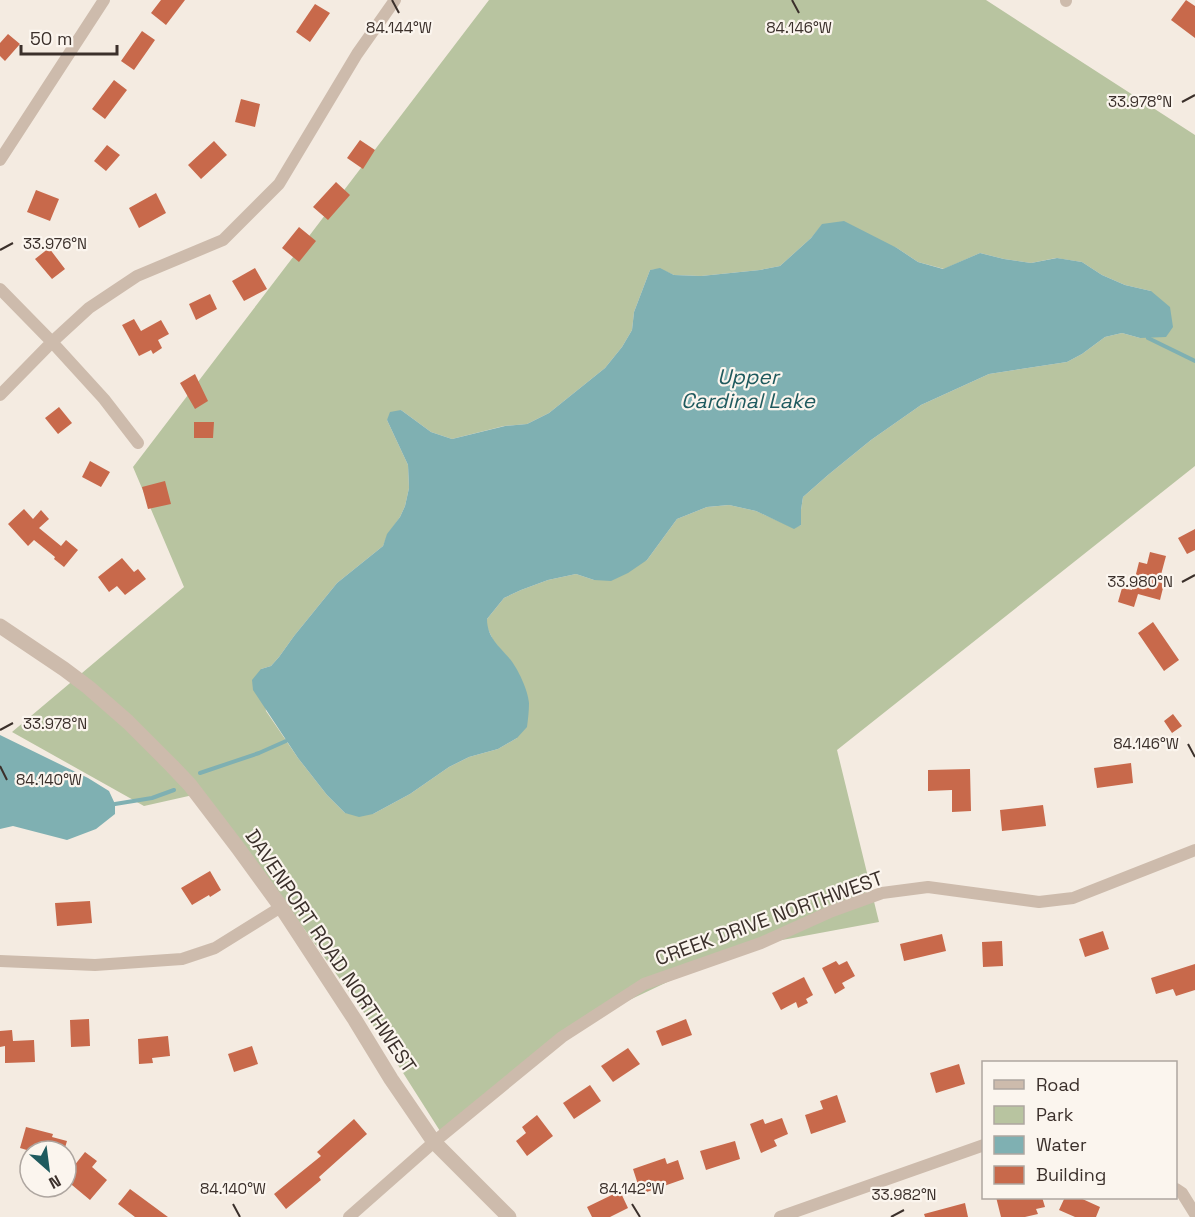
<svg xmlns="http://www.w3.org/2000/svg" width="1195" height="1217" font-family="'Space Grotesk',sans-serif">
  <rect width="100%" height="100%" fill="#f4ebe1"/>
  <path fill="#b8c4a0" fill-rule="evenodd" d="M489 0H986L1195 135V466L837 750 879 922 739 948 602 1013 440 1131 372 1024 277 891 202 793 144 806 12 732 184 587 133 467ZM822 225 897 248 918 262 944 269 980 253 1004 259 1031 263 1056 258 1082 262 1102 275 1125 285 1151 291 1140 338 1122 333 1105 337 1082 354 1067 362 989 374 921 405 871 440 828 475 803 497 801 510V525L794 528 756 511 729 505 707 507 677 519 647 560 594 580 576 574 548 580 521 590 504 598 487 619V627L494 642 510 660 517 738 498 749 469 757 449 767 410 794 373 814 345 813 327 795 298 758 266 711 261 669 271 666 279 657 294 636 337 583 383 546 388 534 400 517 405 506 409 488 408 465 387 420 401 410 431 432 452 439 504 426 527 424 549 413 605 368 622 347 632 330 634 312 650 270 660 269 674 275 701 276 760 270 780 266 811 238Z"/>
  <path fill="#7fb0b2" d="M844 221 897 248 918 262 943 269 980 253 1004 259 1031 263 1057 258 1082 262 1102 275 1125 285 1151 291 1170 307 1173 327 1166 337 1140 338 1122 333 1105 337 1082 354 1067 362 989 374 921 405 871 440 828 475 803 497 801 510V525L794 529 756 511 729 505 707 507 677 519 647 560 628 573 611 581 594 580 576 574 548 580 521 590 504 598 487 619C487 637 499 646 510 659 518 669 528 690 529 703 529 711 528 719 527 727L517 738 498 749 469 757 449 767 410 794 373 814 359 817 345 813 327 795 298 758 253 690 252 680 261 669 271 666 279 657 294 636 337 583 383 546 387 534 400 517 405 506 409 488 408 465 387 420 390 412 401 410 431 432 452 439 505 426 527 424 549 413 605 368 622 347 632 330 634 312 650 270 660 268 674 275 701 276 760 270 780 266 811 238 822 224Z
    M0 735 88 778 109 791 115 804V814L96 829 67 840 13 826 0 829Z"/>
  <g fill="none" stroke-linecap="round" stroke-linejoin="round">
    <path stroke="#7fb0b2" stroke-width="4" d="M1148 338 1195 361
      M200 773 259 753 286 741
      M115 804 152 798 174 790"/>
  </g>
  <path fill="#c8694b" d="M161 0H185L166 25 151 13Z
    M1186 0 1195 6V38L1171 20Z
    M315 4 330 13 310 42 296 32Z
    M142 31 155 40 134 70 121 61Z
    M8 34 20 44 5 61 0 56V43Z
    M114 80 127 90 105 119 92 109Z
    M241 99 260 104 255 127 235 122Z
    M360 140 375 150 363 169 347 158Z
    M214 141 227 155 201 179 188 165Z
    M107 145 120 155 106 171 94 161Z
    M336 182 350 195 328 220 313 207Z
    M36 190 59 199 50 221 27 212Z
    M156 193 166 213 139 228 129 208Z
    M299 227 316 241 299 262 282 248Z
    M49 248 65 269 52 279 35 259Z
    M255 268 267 289 244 301 232 281Z
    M210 294 217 309 196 320 189 304Z
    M134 319 141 331 161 320 169 334 158 340 162 348 153 354 151 350 139 356 122 325Z
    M195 374 208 401 195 409 180 383Z
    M59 407 72 423 58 434 45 418Z
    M194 422H214L213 438H194Z
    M90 461 110 472 101 487 82 477Z
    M165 481 171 504 148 509 142 487Z
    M24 509 33 519 41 510 49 519 39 528 61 546 66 540 78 550 64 567 54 559 55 557 34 540 28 546 8 524Z
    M1195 529V550L1187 554 1178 538Z
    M1150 552 1166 556 1159 582 1164 584 1160 600 1138 594 1134 607 1118 602 1122 588 1132 590 1139 562 1147 564Z
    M122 558 134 572 138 569 146 579 125 595 117 586 109 592 98 577Z
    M1153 622 1179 660 1164 671 1138 633Z
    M1173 714 1182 726 1172 733 1164 721Z
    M1131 763 1133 783 1097 788 1094 768Z
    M970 769 971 811 952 812V790L928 791V770Z
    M1043 805 1046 826 1002 831 1000 810Z
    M210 871 221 890 210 897 209 895 192 905 181 888Z
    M90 901 92 923 57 926 55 903Z
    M1103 931 1109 949 1085 957 1079 939Z
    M942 934 946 951 904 961 900 944Z
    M1002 941 1003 966 983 967 982 942Z
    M836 961 839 965 847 961 855 976 842 983 845 988 835 994 822 968Z
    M1195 964V990L1176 996 1173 989 1156 994 1151 978Z
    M804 977 813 995 806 999 808 1003 798 1008 796 1002 781 1010 772 993Z
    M89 1019 90 1046 71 1047 70 1020Z
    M686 1019 692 1035 662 1046 656 1031Z
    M12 1030 13 1041 34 1040 35 1062 5 1063V1046L0 1047V1031Z
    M168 1036 170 1056 152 1058 153 1063 139 1064 138 1039Z
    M252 1046 258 1064 234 1072 228 1054Z
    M628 1048 640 1064 613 1082 601 1066Z
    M959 1064 965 1084 936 1093 930 1073Z
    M590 1085 601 1101 574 1119 563 1103Z
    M837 1095 846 1122 811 1134 805 1115 823 1109 820 1101Z
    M537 1115 553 1136 527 1156 516 1141 526 1133 522 1127Z
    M782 1118 788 1134 774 1140 777 1146 761 1153 750 1124 763 1119 765 1124Z
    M354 1119 367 1134 319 1177 321 1180 286 1209 274 1194 321 1156 317 1152Z
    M26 1127 53 1134 52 1137 67 1141 64 1151H30L20 1148Z
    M735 1141 740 1159 706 1170 700 1151Z
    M85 1152 97 1161 92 1167 107 1180 90 1200 66 1180V1176Z
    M665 1158 667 1164 678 1160 684 1179 641 1194 633 1169Z
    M130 1189 168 1217H135L118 1204Z
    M620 1191 628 1208 610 1217H592L587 1207Z
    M996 1197H1042L1045 1207 1036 1209 1038 1214 1025 1217H1001Z
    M1065 1197H1078L1100 1207 1096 1217H1075L1059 1210Z
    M965 1203 968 1217H925L924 1214Z"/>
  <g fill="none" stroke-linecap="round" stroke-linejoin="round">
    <path stroke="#cdbbac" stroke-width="12" d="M1066 1V0
      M0 160 104 0
      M0 289 52 342 104 399 138 443
      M0 395 52 342 89 308 137 276 223 240 279 184 357 54 395 0
      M0 961 95 965 182 959 215 948 281 907
      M1176 1189 1182 1193 1195 1214
      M349 1217 434 1142 562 1037 644 984 761 943 832 911 882 893 928 887 1039 902 1073 898 1195 850
      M780 1217 984 1145"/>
    <path stroke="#cdbbac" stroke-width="15" d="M0 626 64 669 88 687 128 722 172 766 190 785 238 848 281 907 355 1020 391 1079 434 1142 509 1217"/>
  </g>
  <path fill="none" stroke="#3b302b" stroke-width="2" d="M392 0 399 13M792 0 799 13M1182 102 1195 95M0 250 13 243M1182 582 1195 575M0 730 13 723M1188 744 1195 757M0 766 7 780M233 1204 240 1217M632 1204 640 1217M891 1217 904 1210"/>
  <g text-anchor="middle" stroke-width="4.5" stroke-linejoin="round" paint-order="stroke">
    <g font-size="20" fill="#3b302b" stroke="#fbf5ee">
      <text transform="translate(769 918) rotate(-20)" y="7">CREEK DRIVE NORTHWEST</text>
      <text transform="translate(331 951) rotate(56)" y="7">DAVENPORT ROAD NORTHWEST</text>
    </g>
    <g font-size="21" font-style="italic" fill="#1f5a5e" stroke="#fbf5ee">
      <text x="748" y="384">Upper<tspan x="748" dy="24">Cardinal Lake</tspan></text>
    </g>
  </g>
  <g font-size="15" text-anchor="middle" fill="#3b302b" stroke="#fbf5ee" stroke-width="4.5" stroke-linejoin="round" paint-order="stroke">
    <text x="399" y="33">84.144°W</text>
    <text x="799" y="33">84.146°W</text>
    <text x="1140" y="107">33.978°N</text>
    <text x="55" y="249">33.976°N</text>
    <text x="1140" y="587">33.980°N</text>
    <text x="55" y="729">33.978°N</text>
    <text x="1146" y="749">84.146°W</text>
    <text x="49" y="785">84.140°W</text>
    <text x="233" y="1194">84.140°W</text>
    <text x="632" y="1194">84.142°W</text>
    <text x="904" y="1200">33.982°N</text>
  </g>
  <rect x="982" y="1061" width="195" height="138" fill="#fbf5ee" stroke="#aea6a0" stroke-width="1.5"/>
  <rect x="994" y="1080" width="30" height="9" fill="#cdbbac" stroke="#aea6a0" stroke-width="1.5"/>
  <text x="1036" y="1091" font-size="18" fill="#3b302b">Road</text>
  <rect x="994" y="1106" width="30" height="18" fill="#b8c4a0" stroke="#aea6a0" stroke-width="1.5"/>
  <text x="1036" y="1121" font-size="18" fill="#3b302b">Park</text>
  <rect x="994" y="1136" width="30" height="18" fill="#7fb0b2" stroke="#aea6a0" stroke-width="1.5"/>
  <text x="1036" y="1151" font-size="18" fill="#3b302b">Water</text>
  <rect x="994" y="1166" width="30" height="18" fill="#c8694b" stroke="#aea6a0" stroke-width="1.5"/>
  <text x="1036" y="1181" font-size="18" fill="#3b302b">Building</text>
  <g transform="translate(48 1169) rotate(152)"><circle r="28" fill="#fbf5ee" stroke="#aea6a0" stroke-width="1.5"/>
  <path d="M0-4.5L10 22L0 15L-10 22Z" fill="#1f5a5e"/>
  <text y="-9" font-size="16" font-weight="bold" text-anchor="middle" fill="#3b302b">N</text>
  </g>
  <path d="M21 45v9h96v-9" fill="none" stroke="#3b302b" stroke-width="3"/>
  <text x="30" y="45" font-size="18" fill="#3b302b" stroke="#fbf5ee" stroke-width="4.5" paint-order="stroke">50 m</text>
</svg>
